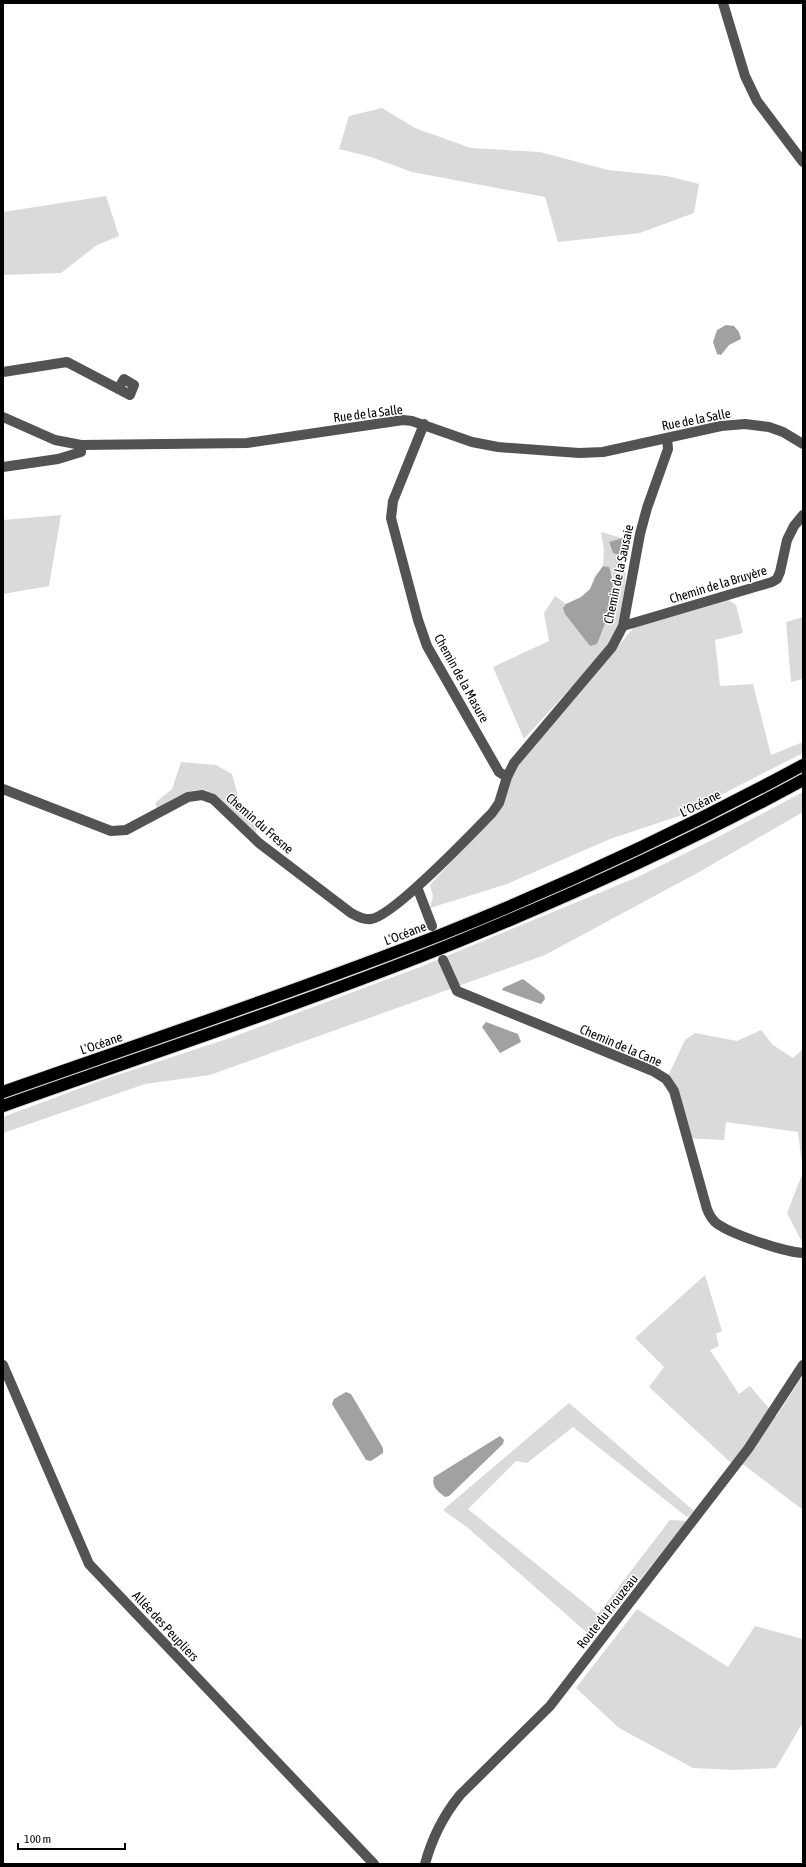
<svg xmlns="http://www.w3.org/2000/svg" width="806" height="1867" font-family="'Asap Condensed',sans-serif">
  <rect width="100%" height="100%" fill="#fff"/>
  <path fill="#dadada" d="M382 108 415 128 471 148 540 152 608 170 667 176 699 184 694 213 640 233 558 242 545 197 412 172 371 157 339 149 349 116Z
    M106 196 119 236 97 245 61 273 3 275V212Z
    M61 515 49 586 3 594V520Z
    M601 532 622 538 609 542 613 553 626 558 625 588 617 631 605 650 524 739 493 667 549 641 544 613 555 596 566 604 564 608 607 618 613 577 609 567 603 566 604 550Z
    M727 599 736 605 743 633 715 640 720 686 753 684 771 755 803 742V753L679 816 610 839 507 884 430 908 433 896 430 885 503 804 514 771 635 626Z
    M803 617V679L791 682 786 622Z
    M181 762 216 765 232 774 240 804 259 827 256 829V835C247 826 216 792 205 790 188 788 171 800 157 809L155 803 172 789Z
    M803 792V812L699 872 545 955 210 1075 145 1084 3 1133V1117L102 1080 230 1038 420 967 640 876 720 836Z
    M761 1030 773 1045 793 1058 803 1049V1172L798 1132 726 1122 724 1140 683 1138 672 1096 669 1074 685 1040 695 1033 737 1041Z
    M803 1172V1241L802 1242 787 1213Z
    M705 1275 722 1331 716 1334 719 1346 710 1350 739 1394 750 1386 776 1417 803 1375V1510L744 1465 730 1462 649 1387 664 1367 635 1338Z
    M569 1403 694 1511 687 1517 573 1427 527 1463 516 1461 468 1509 598 1614 670 1520 687 1521 593 1638 468 1528 443 1510Z
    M637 1609 728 1667 755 1626 803 1639V1722L776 1768 735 1770 693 1768 619 1728 576 1688Z"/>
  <path fill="#a1a1a1" d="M726 325 734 326 739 332 741 339 729 345 721 355 717 354 713 342 717 330Z
    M622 538 629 540 630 547 626 558 613 553 609 542Z
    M603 566 609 567C619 591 606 622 597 644L590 646 565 614 563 608 566 604 581 597 590 589 595 577Z
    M523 979 544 995 545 999 541 1004 502 990 503 988Z
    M486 1022 518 1034 521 1042 500 1053 482 1027Z
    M346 1392 351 1394 383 1448V1453L371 1461 366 1460 332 1404 334 1399Z
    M500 1436 504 1440 503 1444 449 1496 445 1497C438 1491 431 1487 434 1477Z"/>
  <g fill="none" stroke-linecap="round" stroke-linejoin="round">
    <g stroke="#dbdbdb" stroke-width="14">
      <path id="highway" d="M3 1092C151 1040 299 990 445 933 567 884 687 828 803 765
        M3 1106C155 1052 308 1002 457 942 575 894 691 841 803 780"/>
    </g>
    <path stroke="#535353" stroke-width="10" d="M723 3 745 76 757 101 803 162
      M3 372 67 362 130 395 134 385 124 379 118 389
      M3 417 55 440 81 445 247 443 403 420 412 421 472 442 498 447 579 453 603 452 721 426 745 424 769 427 783 432 803 444
      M3 467 58 459 81 452V445
      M623 626 772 582 777 579 780 572 787 540 794 526 803 515
      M507 777 514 763 612 647 623 626 640 534 647 508 668 449 667 438
      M3 789 111 831 126 830 188 797 202 795 213 799 259 843 351 913C357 916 363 920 371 919 394 916 472 833 492 813L499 803 507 777 499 772 427 646 418 620 391 518 393 501 424 424
      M417 887 432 926
      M443 960 457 991 653 1071 666 1079 674 1091 707 1209C709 1214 712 1219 715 1222 729 1234 785 1252 803 1253
      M3 1365 89 1564 374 1864
      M425 1864C432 1838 443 1816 460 1795L550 1706 748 1449 803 1365"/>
    <use href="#highway" stroke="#000" stroke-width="12"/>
  </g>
  <g text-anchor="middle" stroke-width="3" stroke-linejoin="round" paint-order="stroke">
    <g font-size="13" fill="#000" stroke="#fff">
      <text transform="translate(368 413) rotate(-7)" y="5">Rue de la Salle</text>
      <text transform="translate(696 419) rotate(-11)" y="5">Rue de la Salle</text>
      <text transform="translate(618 574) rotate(-78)" y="5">Chemin de la Sausaie</text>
      <text transform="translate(718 584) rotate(-17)" y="5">Chemin de la Bruyère</text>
      <text transform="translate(462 678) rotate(61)" y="5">Chemin de la Masure</text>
      <text transform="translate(700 803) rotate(-27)" y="5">L’Océane</text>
      <text transform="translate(260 823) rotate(41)" y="5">Chemin du Fresne</text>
      <text transform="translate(405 933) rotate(-21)" y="5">L’Océane</text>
      <text transform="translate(101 1043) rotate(-19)" y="5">L’Océane</text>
      <text transform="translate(621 1045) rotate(23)" y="5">Chemin de la Cane</text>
      <text transform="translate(607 1611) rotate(-52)" y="5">Route du Prouzeau</text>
      <text transform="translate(166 1626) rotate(47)" y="5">Allée des Peupliers</text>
    </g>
  </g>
  <rect width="806" height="1867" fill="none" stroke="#000000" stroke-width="8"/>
  <path d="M18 1843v6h107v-6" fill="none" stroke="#000000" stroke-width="2"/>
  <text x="24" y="1843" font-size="12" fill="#000000" stroke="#ffffff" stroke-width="3" paint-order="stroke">100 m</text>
</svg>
